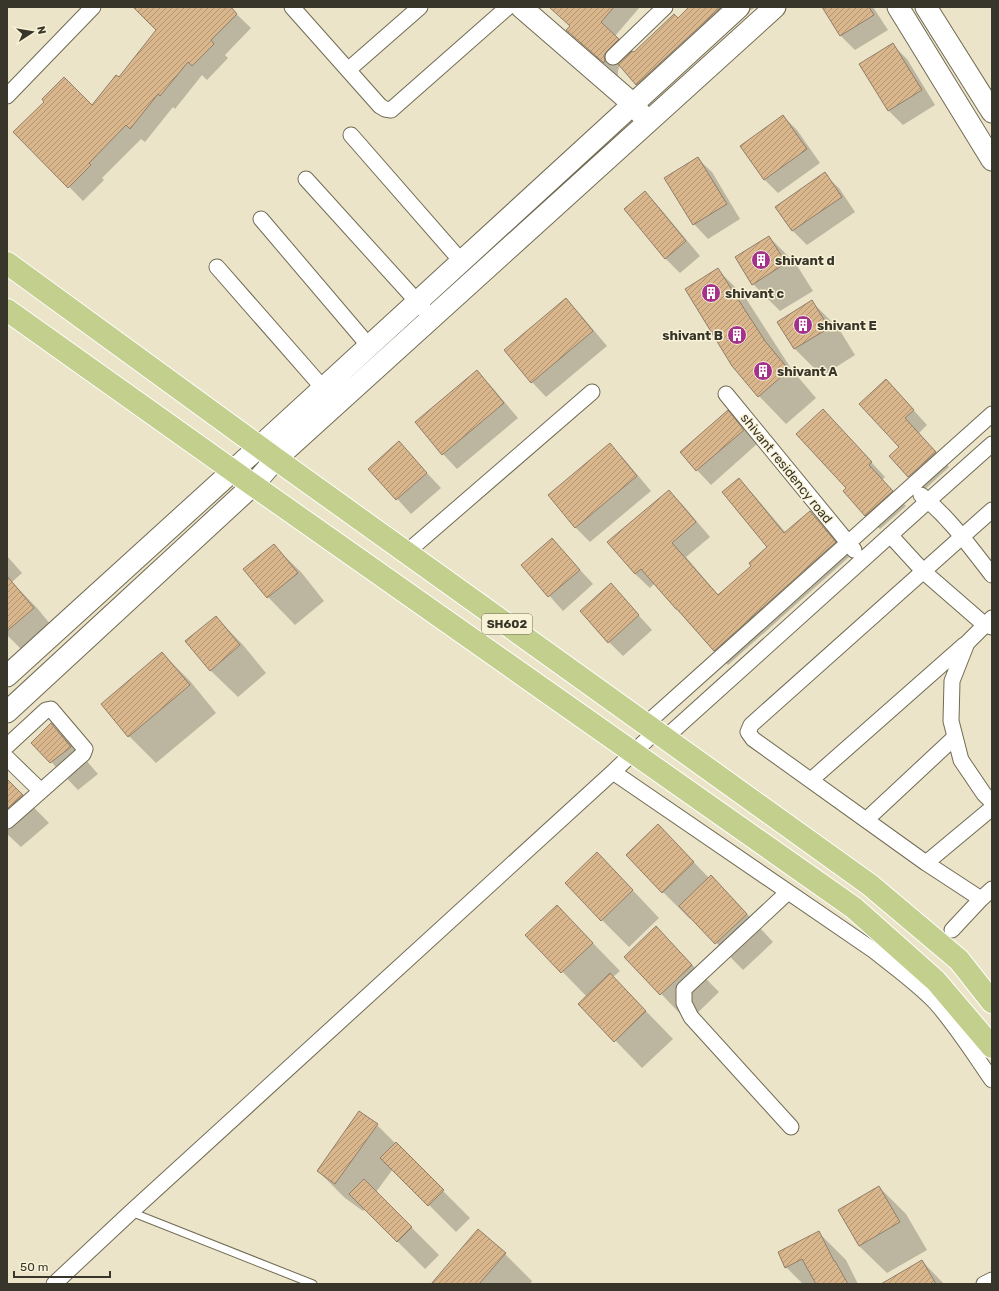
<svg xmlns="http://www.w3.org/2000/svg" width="999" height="1291" font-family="Rubik,sans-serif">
  <defs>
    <pattern id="building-hatch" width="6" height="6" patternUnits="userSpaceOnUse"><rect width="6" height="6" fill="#d9b68c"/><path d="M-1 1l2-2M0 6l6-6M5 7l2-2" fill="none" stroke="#b19573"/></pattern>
  </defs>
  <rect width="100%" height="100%" fill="#ebe4c9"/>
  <path fill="#0003" d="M142 7H229L251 28 225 55 228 58 207 80 202 75 175 109 173 107 145 142 141 139 102 178 104 180 83 201 15 132 92 106 119 78 158 30Z
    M550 7H640L615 36 632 53 634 54 678 19 690 7H755L753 9 745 12 651 98 620 66 618 70V76L582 44 568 30 571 26Z
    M823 7H873L888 30 855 50 841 36Z
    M892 44 907 59 935 105 903 125 889 111 860 65Z
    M783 116 797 130 820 163 778 193 764 179Z
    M697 158 712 172 740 219 708 239 694 224Z
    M824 174 839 188 855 212 807 245 793 231 777 207Z
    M645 193 659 207 700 256 680 273 665 258Z
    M769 237 796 264 813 291 780 311 753 284Z
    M718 270 745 297 792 370 816 398 786 424 759 396 733 365Z
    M566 300 580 314 607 346 546 397 532 382 505 350Z
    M812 302 839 329 855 355 822 376 795 349 778 322Z
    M477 372 491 386 518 418 457 469 443 454 416 422Z
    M900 395 927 425 919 433 949 467 923 491 890 456 900 447Z
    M728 412 742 426 757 444 711 485 681 453Z
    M837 425 885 477 882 480 906 506 880 529 866 515 848 489Z
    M399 443 441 488 411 514 370 469Z
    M610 445 624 459 651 491 590 542 576 528 550 496Z
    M739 479 753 494 786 533 810 512 825 527 849 557 728 665 714 651 654 584 650 588 635 574 669 491 683 505 710 537 686 557 719 596 753 566 769 547Z
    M552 539 593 584 563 611 522 565Z
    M273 545 301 572 324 601 295 625 268 597 245 569Z
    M7 556 22 573 12 582 37 608 60 636 32 660 7 635Z
    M611 585 652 630 623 656 609 642Z
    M216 617 243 645 266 673 238 697 210 670Z
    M162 653 190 681 216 713 156 763 129 736Z
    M51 724 78 751 98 774 78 790 33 743Z
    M7 780 49 823 21 847 7 834Z
    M658 825 709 878 711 877 738 904 773 942 743 970 692 918 690 919 663 892Z
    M624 881 659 918 629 947 602 920Z
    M557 906 620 971 613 977 673 1039 642 1068 580 1004 587 997 527 935Z
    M656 928 719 992 688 1022 626 957Z
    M377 1125 470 1218 456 1232 393 1169 376 1192 439 1255 425 1269 365 1209 363 1211 345 1198 318 1171Z
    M879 1187 906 1214 927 1250 887 1273 859 1246 839 1210Z
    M819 1233 846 1260 858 1284H803L786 1267Z
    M505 1254 532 1281 530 1284H438Z
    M922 1261 944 1284H883Z"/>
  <path fill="url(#building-hatch)" stroke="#917f6a" d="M133 7H231L237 14 211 40 214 44 192 66 188 62 160 96 158 94 130 129 126 125 89 163 91 165 68 188 13 132 44 102 42 99 64 77 92 105 116 75 119 77 156 30Z
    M549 7H614L601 22 619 39 607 51 604 55 605 61 604 63 566 30 570 26Z
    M689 7H721L636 85 618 64 632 51 634 52 674 14 678 18Z
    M822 7H869L874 15 840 36Z
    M893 43 922 90 888 111 859 64Z
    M783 115 807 149 764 180 740 146Z
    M698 157 727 204 693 225 664 178Z
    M825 172 842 197 792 231 775 207Z
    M645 191 686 241 665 259 624 209Z
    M769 236 786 263 752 285 735 257Z
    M718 268 765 341 789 370 758 397 732 366 685 289Z
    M566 298 593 331 531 383 504 350Z
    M812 300 829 328 794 349 777 322Z
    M477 370 504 403 442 455 415 422Z
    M886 379 914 410 905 418 936 452 908 477 889 456 899 447 859 404Z
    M823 409 872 462 869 465 893 491 865 516 843 491 846 488 796 434Z
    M728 410 744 430 696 471 680 452Z
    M399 441 427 473 396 500 368 469Z
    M610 443 637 476 575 528 548 495Z
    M739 478 784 533 810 511 836 542 714 651 677 609H676L641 569 635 574 607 542 669 490 696 522 672 543 718 595 751 566 749 563 767 547 722 492Z
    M552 538 580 570 548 597 521 565Z
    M274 544 298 573 267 598 243 569Z
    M7 576 34 608 7 631Z
    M611 583 639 615 608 643 580 611Z
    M216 616 240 645 210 671 185 641Z
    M162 652 190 685 128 737 101 704Z
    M51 723 71 747 50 763 31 743Z
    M7 779 23 795 7 809Z
    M658 824 694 862 662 893 626 855Z
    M597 852 633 890 601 921 565 883Z
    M711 875 747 914 715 944 679 906Z
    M557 905 593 943 561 973 525 935Z
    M656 926 692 965 660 995 624 957Z
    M610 973 646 1011 614 1042 578 1004Z
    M359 1111 378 1124 335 1184 317 1171Z
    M396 1142 444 1190 428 1206 380 1158Z
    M364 1179 412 1227 397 1242 349 1194Z
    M879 1186 900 1222 859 1246 838 1210Z
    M478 1229 506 1253 479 1284H431Z
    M819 1231 834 1261H835L848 1284H816L802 1259 785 1268 778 1252Z
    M922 1260 936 1284H881Z"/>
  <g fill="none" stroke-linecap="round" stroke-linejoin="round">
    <g stroke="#716b53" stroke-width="9">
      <path id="lane" d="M131 1212 313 1284"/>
    </g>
    <g stroke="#716b53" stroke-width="17">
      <path id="street" d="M292 7 380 106 385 109 391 110 508 7
        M613 57 665 7
        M348 70 420 7
        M7 96 93 7
        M351 135 462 262
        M306 179 432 318
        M261 219 369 346
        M217 267 323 388
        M726 394 854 550
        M921 495C949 517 970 547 992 575
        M992 510 751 725 748 732 753 739 926 863 981 899 992 889
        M890 535 924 572 985 625 992 627
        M407 552 592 392
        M992 618 967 643 952 681 951 721 961 760 984 794 992 802
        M646 724 992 414
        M665 738 928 501 992 444
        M7 746 46 710 51 709 85 749 83 754 7 821
        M7 758 41 791
        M613 772 873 950C894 967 917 983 936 1003 957 1027 974 1054 992 1080
        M811 780 964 645
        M866 820 955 737
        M926 863 992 808
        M788 892 684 989V1003L691 1017 791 1127
        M952 930 981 899
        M54 1284 131 1212 613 772 656 731
        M984 1284 992 1280"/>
    </g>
    <g stroke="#716b53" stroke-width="23">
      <path id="secondary" d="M521 7 633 104 641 114
        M898 7 992 160
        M926 7 992 112
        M7 676 260 446 739 7
        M7 712 253 485 276 459 775 7"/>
    </g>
    <g stroke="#fff" stroke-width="24">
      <path id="primary" d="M7 263 276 459 870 885 959 960 992 1002
        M7 310 253 485 854 908 936 981 992 1047"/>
    </g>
    <use href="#lane" stroke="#fff" stroke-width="7"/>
    <use href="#street" stroke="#fff" stroke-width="15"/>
    <use href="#secondary" stroke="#fff" stroke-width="21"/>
    <use href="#primary" stroke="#c2cf8d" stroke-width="22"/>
  </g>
  <defs>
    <g id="building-disc" transform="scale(1)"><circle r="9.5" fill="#a4318c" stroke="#f8f2d6"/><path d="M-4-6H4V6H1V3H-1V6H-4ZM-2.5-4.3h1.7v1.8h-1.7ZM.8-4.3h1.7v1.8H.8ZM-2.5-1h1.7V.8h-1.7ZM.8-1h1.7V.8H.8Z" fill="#fff"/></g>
  </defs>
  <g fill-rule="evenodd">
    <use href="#building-disc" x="761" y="260"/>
    <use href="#building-disc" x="711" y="293"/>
    <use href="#building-disc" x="803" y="325"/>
    <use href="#building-disc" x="737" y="335"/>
    <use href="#building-disc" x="763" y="371"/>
  </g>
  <g text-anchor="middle" stroke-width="3" stroke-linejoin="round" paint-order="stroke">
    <rect fill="#f8f2d6" stroke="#726e5e" stroke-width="1" x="482" y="614" width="50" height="20" rx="3"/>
    <g font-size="12" font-weight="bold" fill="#38352b">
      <text x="507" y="628">SH602</text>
    </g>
    <g font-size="13" font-weight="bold" fill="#38352b" stroke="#f8f2d6" text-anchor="start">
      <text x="775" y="265">shivant d</text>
      <text x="725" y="298">shivant c</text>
      <text x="817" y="330">shivant E</text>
      <text x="723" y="340" text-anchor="end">shivant B</text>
      <text x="777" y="376">shivant A</text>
    </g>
    <g font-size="13" fill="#38352b" stroke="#f8f2d6">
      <text transform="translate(787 468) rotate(51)" y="5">shivant residency road</text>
    </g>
  </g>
  <rect width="999" height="1291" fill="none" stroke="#38352b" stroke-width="16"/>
  <g transform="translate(32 32) rotate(78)" stroke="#f8f2d6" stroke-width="3" paint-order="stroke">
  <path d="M0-3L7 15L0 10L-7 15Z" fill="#38352b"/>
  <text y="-6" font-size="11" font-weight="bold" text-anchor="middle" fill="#38352b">N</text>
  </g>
  <path d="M14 1271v6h96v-6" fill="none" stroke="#38352b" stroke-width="2"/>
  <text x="20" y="1271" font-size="12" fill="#38352b" stroke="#f8f2d6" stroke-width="3" paint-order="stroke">50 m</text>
</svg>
